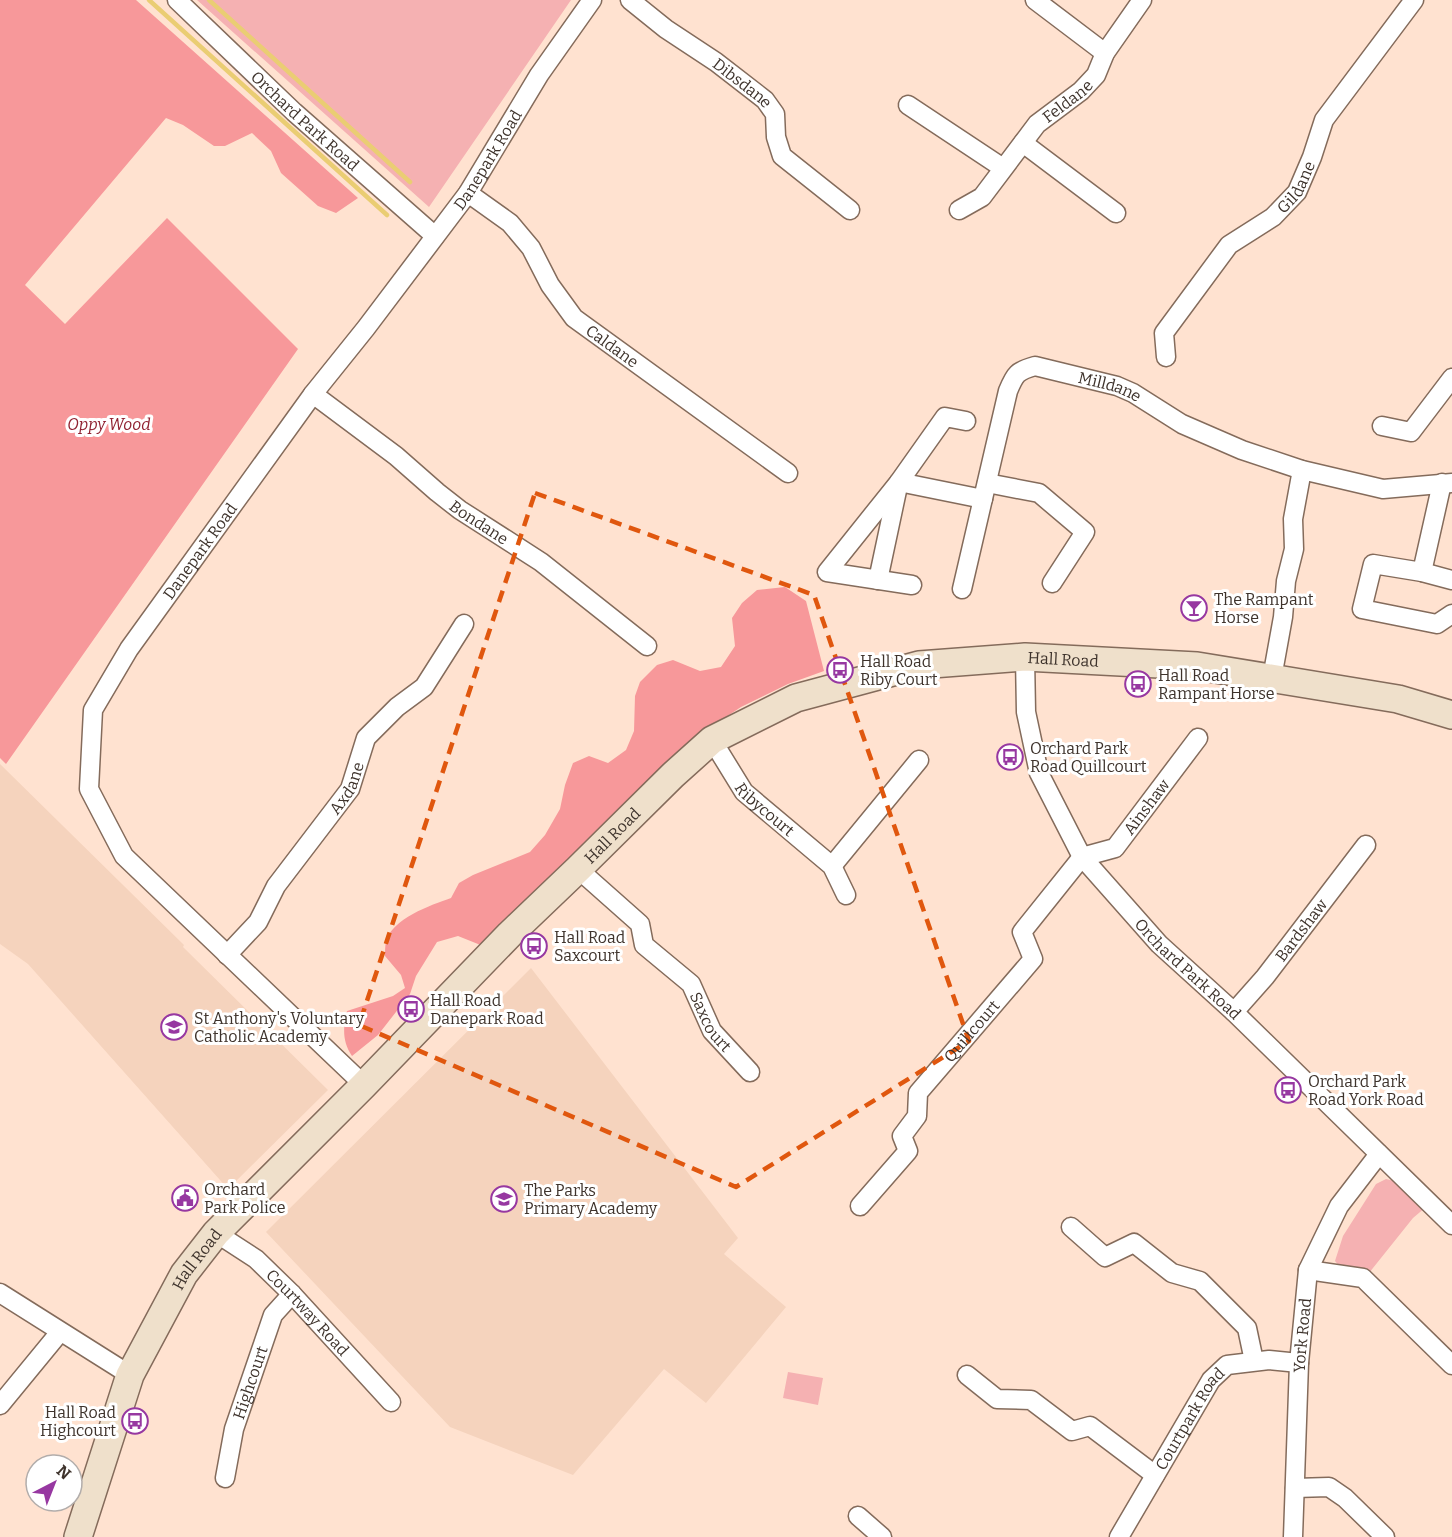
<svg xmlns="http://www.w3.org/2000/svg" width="1452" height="1537" font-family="Bitter,serif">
  <rect width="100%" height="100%" fill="#ffe2d0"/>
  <path fill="#f5d3bd" d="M0 764 184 945 183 947 328 1090 228 1189 28 964 0 944Z
    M531 968 738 1238 724 1254 786 1307 706 1403 664 1369 573 1475 450 1427 266 1232Z"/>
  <path fill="#f5b1b2" d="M197 0H571L429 207Z
    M1386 1179 1399 1182 1426 1207 1413 1218 1369 1273 1341 1268 1335 1261 1343 1236 1376 1184Z
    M788 1372 823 1378 818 1405 783 1398Z"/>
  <path fill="#f7989a" d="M0 0H136L358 198 336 213 318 206 281 173 271 151 252 133 225 146H214L183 125 166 118 25 285 65 324 167 218 298 349 6 764 0 758Z
    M785 587 806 601 824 671 788 684 741 707 687 743 483 946 458 936 437 942 416 976 410 994 378 1035 352 1056C342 1041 343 1028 347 1011L393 996 405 988 401 975 385 956C385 952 385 946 386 942 391 919 431 905 451 898L459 883 473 875 530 852 545 835 560 809 565 785 573 763 589 756 608 763 626 750 634 731 635 696 640 682 657 665 673 660 700 671 721 667 735 646 732 618 742 603 757 590Z"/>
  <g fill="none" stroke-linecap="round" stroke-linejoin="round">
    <path stroke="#eacd73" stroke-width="4.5" d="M149 0 387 215
      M209 0 410 182"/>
    <g stroke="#846b5b" stroke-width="21">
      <g id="street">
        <path id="s1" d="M177 0 294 112 435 236"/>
        <path id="s2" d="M630 0 666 29 716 62 765 100 775 114 776 137 782 156 850 210"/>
        <path d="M1035 0 1105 53"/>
        <path d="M908 105 1003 168"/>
        <path d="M1023 143 1116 213"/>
        <path id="s3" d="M468 193 510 223 531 248 550 285 574 318 788 473"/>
        <path id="s4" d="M959 210 982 197 1037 124 1081 91 1096 75 1105 53 1142 0"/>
        <path id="s5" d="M1166 357 1164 333 1229 245 1273 217 1297 192 1312 157 1324 120 1414 0"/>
        <path id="s6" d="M313 394 396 456 437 492 460 510 541 562 647 646"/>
        <path d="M966 421 945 417 899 482 983 499"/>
        <path d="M1382 426 1411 432 1452 378"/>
        <path d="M899 482 827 572 912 585"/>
        <path d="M987 483 1039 493 1085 532 1052 583"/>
        <path d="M1422 572 1442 483"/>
        <path d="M878 580 898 486"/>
        <path d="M1452 580 1422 572 1373 564 1362 609 1437 624 1452 614"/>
        <path id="s7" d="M962 589 1008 391C1015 374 1017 371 1035 366L1117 386 1133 393 1182 424 1242 450 1302 470 1383 489 1452 483"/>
        <path id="s8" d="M1025 657 1026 712 1039 773 1082 857 1159 944 1234 1012 1452 1225"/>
        <path d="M1272 678 1283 617 1286 581 1294 549 1293 519 1302 470"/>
        <path id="s9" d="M712 740 744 792 832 866 846 895"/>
        <path id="s10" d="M1082 857 1115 848 1198 738"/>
        <path d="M832 866 919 760"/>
        <path id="s11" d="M578 869 640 924 644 945 691 984 712 1031 750 1072"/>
        <path id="s12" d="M227 955 258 922 276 886 350 789 366 738 397 707 424 687 464 624"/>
        <path id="s13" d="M1234 1012 1265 977 1366 845"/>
        <path id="s14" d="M364 1085 124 856 89 789 93 710 129 649 313 394 366 328 468 193 539 75 592 0"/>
        <path id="s15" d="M860 1206 908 1151 902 1136 917 1116 918 1093 1033 959 1022 932 1082 857"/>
        <path d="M1071 1227 1105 1257 1134 1243 1172 1273 1200 1281 1247 1328 1254 1361"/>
        <path id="s16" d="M216 1233 256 1259 292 1294 391 1402"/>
        <path d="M1308 1270 1363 1278 1452 1365"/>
        <path d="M0 1293 130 1375"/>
        <path d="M967 1375 997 1399 1031 1400 1072 1431 1090 1426 1155 1475"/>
        <path d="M0 1405 60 1332"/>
        <path id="s17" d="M225 1478 234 1429 273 1315 292 1294"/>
        <path d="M1295 1488 1329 1487 1345 1498 1385 1537"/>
        <path d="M858 1516 882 1537"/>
        <path id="s18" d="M1119 1537 1211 1380 1227 1365 1269 1360 1299 1363"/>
        <path id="s19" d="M1293 1537 1299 1363 1308 1270 1339 1206 1379 1154"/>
      </g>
    </g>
    <g stroke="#846b5b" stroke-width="30">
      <g id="secondary">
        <path id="s20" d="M78 1537 130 1375 184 1274 216 1233 364 1085 510 934 578 869 673 775 712 740 796 698 919 665 1025 657 1197 666 1398 699 1452 715"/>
      </g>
    </g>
    <use href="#street" stroke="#fff" stroke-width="18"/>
    <use href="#secondary" stroke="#efe0cb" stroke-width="27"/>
  </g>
  <path fill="none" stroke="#e0570e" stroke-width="4.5" stroke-dasharray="12 8" stroke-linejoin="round" d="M535 493 814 595 969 1041 736 1187 359 1025Z"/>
  <defs>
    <g id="bar-ring" transform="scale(1.35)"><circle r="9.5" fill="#fff" stroke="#9738a1" stroke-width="1.5"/><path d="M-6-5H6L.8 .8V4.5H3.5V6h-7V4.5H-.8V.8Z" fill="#9738a1"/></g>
    <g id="bus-ring" transform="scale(1.35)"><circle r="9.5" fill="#fff" stroke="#9738a1" stroke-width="1.5"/><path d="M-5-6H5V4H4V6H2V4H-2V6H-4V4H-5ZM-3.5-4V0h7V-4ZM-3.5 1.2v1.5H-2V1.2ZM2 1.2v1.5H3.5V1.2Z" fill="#9738a1"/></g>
    <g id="school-ring" transform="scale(1.35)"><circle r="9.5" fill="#fff" stroke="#9738a1" stroke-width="1.5"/><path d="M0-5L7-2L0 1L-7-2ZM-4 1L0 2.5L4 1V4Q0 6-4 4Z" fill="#9738a1"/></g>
    <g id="civic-ring" transform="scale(1.35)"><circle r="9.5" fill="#fff" stroke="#9738a1" stroke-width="1.5"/><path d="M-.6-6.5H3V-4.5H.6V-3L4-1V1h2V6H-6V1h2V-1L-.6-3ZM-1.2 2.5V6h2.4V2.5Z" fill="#9738a1"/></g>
  </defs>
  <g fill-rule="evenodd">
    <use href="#bar-ring" x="1194" y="608"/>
    <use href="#bus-ring" x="840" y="670"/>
    <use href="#bus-ring" x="1138" y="684"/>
    <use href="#bus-ring" x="1010" y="757"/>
    <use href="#bus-ring" x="534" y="946"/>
    <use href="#bus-ring" x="411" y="1009"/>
    <use href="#school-ring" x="174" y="1027"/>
    <use href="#bus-ring" x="1288" y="1090"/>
    <use href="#civic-ring" x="185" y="1198"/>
    <use href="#school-ring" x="504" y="1199"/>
    <use href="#bus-ring" x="135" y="1421"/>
  </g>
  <g text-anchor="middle" stroke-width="6" stroke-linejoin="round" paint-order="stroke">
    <g font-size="16" fill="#3e332c" stroke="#fff">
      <text dy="6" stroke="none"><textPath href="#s2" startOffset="140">Dibsdane</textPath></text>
      <text dy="6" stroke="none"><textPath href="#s4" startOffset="156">Feldane</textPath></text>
      <text dy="6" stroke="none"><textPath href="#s1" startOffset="176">Orchard Park Road</textPath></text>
      <text dy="6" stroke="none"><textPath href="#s14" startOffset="1164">Danepark Road</textPath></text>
      <text dy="6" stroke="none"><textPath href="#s5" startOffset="224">Gildane</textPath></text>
      <text dy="6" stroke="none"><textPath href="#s3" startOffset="214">Caldane</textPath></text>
      <text dy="6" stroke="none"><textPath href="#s7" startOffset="320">Milldane</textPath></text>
      <text dy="6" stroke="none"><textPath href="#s6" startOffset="210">Bondane</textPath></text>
      <text dy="6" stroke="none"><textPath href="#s14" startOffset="678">Danepark Road</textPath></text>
      <text dy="6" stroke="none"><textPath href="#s20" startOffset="1402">Hall Road</textPath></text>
      <text dy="6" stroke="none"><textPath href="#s12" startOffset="207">Axdane</textPath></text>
      <text dy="6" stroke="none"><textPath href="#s10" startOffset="86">Ainshaw</textPath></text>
      <text dy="6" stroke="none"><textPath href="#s9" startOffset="88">Ribycourt</textPath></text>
      <text dy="6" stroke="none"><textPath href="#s20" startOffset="898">Hall Road</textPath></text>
      <text dy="6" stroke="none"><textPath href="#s13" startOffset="106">Bardshaw</textPath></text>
      <text dy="6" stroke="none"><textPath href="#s8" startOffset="366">Orchard Park Road</textPath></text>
      <text dy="6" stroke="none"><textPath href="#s11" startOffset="208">Saxcourt</textPath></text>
      <text dy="6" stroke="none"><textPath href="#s15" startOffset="219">Quillcourt</textPath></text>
      <text dy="6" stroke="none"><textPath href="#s20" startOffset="304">Hall Road</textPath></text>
      <text dy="6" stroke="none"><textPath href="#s16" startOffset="122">Courtway Road</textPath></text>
      <text dy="6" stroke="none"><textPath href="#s19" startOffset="202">York Road</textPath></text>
      <text dy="6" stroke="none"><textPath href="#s17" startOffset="99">Highcourt</textPath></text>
      <text dy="6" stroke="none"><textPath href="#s18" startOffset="138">Courtpark Road</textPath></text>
    </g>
    <g font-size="16" font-style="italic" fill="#902231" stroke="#fff">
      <text x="109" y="430">Oppy Wood</text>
    </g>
    <g font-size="16" fill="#3e332c" stroke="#fff" text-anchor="start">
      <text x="1214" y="605">The Rampant<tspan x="1214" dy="18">Horse</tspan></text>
      <text x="860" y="667">Hall Road<tspan x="860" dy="18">Riby Court</tspan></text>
      <text x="1158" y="681">Hall Road<tspan x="1158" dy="18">Rampant Horse</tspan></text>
      <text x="1030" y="754">Orchard Park<tspan x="1030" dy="18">Road Quillcourt</tspan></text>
      <text x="554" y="943">Hall Road<tspan x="554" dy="18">Saxcourt</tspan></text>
      <text x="430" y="1006">Hall Road<tspan x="430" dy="18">Danepark Road</tspan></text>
      <text x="194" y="1024">St Anthony's Voluntary<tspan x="194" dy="18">Catholic Academy</tspan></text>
      <text x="1308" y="1087">Orchard Park<tspan x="1308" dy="18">Road York Road</tspan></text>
      <text x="204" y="1195">Orchard<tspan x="204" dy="18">Park Police</tspan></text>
      <text x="524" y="1196">The Parks<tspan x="524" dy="18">Primary Academy</tspan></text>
      <text x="116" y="1418" text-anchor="end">Hall Road<tspan x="116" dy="18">Highcourt</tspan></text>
    </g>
  </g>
  <g transform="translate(54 1483) rotate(42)"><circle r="28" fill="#ffffff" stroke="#b2adab" stroke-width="1.5"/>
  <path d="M0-4.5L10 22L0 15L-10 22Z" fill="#9738a1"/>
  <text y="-9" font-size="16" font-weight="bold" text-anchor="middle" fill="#3e332c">N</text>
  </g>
</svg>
